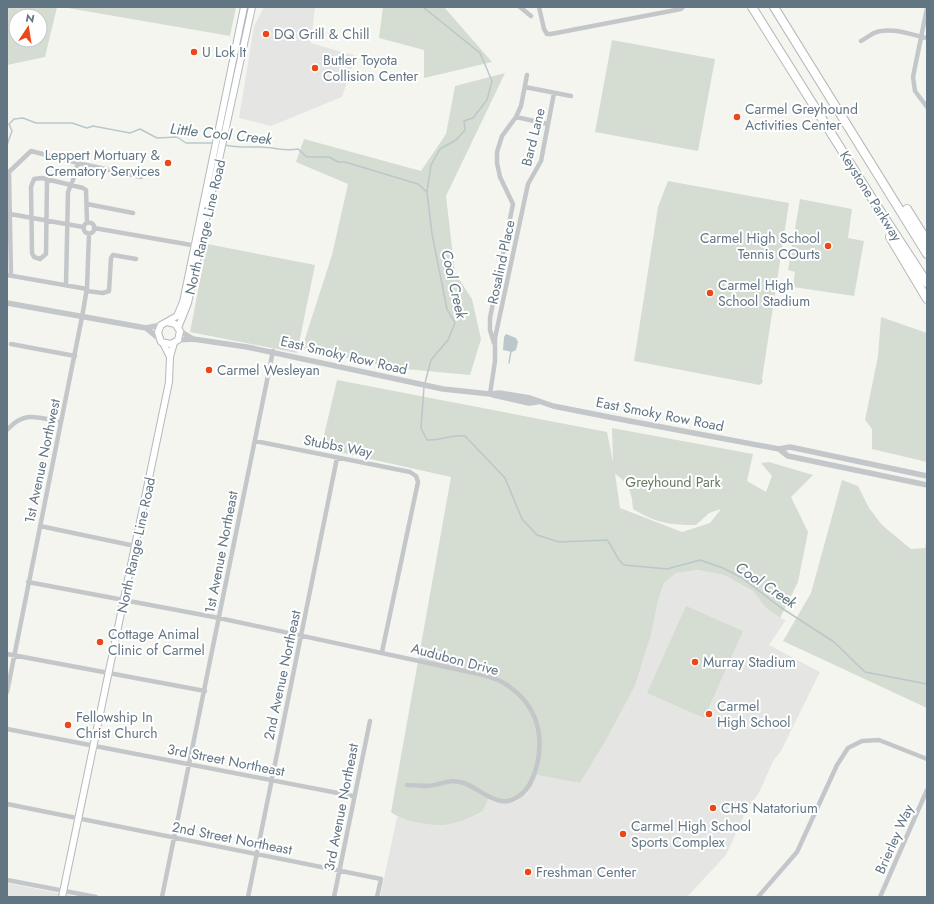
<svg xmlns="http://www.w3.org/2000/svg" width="934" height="904" font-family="Jost,sans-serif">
  <rect width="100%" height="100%" fill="#f5f5f0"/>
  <path fill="#e5e6e4" d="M264 7H315L311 43 356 56 342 97 271 126 239 118 254 26Z
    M698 570 724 575 753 591 765 607 778 617 786 620 769 645 820 672 781 751 773 761 759 793 749 806 744 816 726 855 687 897H380L397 817 439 825 477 815 483 811 488 799 500 803 515 802 527 794 537 775 580 783 605 742 635 686 651 635 658 601 664 583 676 573Z
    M7 883 79 897H7Z"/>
  <path fill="#d5dcd1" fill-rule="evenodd" d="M7 7H57L45 57 7 65ZM16 16H40V40H16Z
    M62 7H236L230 36Z
    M383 7H444L492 62 424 78V50L379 38Z
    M612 40 715 59 698 151 595 132Z
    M505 73 446 196 455 273 472 299 481 339 470 375 395 368 302 348 332 255 348 184 296 162 304 139 421 171 446 134 455 86Z
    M668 181 789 203 762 379 763 382 760 385 634 361 658 207Z
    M800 199 852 209 848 238 864 241 854 296 793 287 795 272 788 270Z
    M207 244 315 265 297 353 190 332Z
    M881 317 927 333V462L872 449V429L865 420 878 356Z
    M337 380 607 432 613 462 612 428 753 454 747 481 766 492 772 476 761 463 769 462 813 475 791 497 808 532 798 582 780 618 765 607 753 591 724 575 698 570 676 573 664 583 658 601 651 635 635 686 605 742 580 783 537 775C528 800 513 807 488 799L483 811C474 817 449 826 439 825 426 825 400 820 391 812L451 477 321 448ZM615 474C629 482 632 494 633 509 657 523 669 525 696 525L709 513 721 509 710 523 682 532 620 508Z
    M842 480 858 486 869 508 882 525 911 549 925 548 927 539V708L783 641 811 593Z
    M686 606 743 631 704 718 647 693Z"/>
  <path fill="#bac7cb" d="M506 334 516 338 518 342 516 350 512 352 503 350 504 337Z"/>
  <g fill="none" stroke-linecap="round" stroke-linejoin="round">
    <path stroke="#bac7cb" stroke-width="1.5" d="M423 7 480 53 492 81 487 100 473 118 464 121 465 130 456 140 440 149 431 165 427 192 432 234 447 309 455 323 448 340 431 360 425 383
      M7 145 12 131 9 124 14 119 23 118 36 123H72L87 128 93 126 130 133 140 129 157 138 177 137 186 143H213
      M225 145C237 148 247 147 260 147 274 147 284 152 298 149L307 157H329L338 162H345L418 184 427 192
      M509 363 511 351
      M424 387 421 428 427 440C442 441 450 434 465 436L505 478 522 519 537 535 559 542 607 540C614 548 615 558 624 565L667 569 700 560 723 568 742 578 780 607 834 642 865 672 927 684"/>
    <g stroke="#b3b9bd" stroke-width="8">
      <path id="secondary" d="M167 322 175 324 180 331 178 340 171 344 161 342 158 332 161 325 177 316 183 302 244 7
        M178 328 188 303 252 7
        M163 343 170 357
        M62 897 169 382 170 357 174 343"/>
    </g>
    <g stroke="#b6b9bc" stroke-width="10">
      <path id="motorway" d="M752 7 873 200 927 283
        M774 7 927 254
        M907 209 927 241
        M890 237 927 299"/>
    </g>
    <path stroke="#c4c7ca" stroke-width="4.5" d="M520 7 531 16
      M539 7 544 29 547 34H551L681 9 683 7
      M927 8 913 77 915 91 927 107
      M861 41C865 39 870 35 874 33 889 26 912 35 927 38
      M525 87 571 96
      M516 117 548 124
      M47 180 46 254 40 259 34 257 32 253 31 187 34 179 42 178 83 188 86 190 87 223
      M87 204 133 213
      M10 214 83 227
      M83.5 228a5.5 5.5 0 1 1 11 0a5.5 5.5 0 1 1-11 0Z
      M94 228 197 246
      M7 275 87 289
      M11 275 9 172 31 151 78 163 141 177
      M66 285 68 192 73 180 78 163
      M87 291 103 293 109 291 111 258 113 255 136 259
      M494 343 490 330V318L513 204 500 177 497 163V152L502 136 516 117 521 106 527 75
      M11 344 75 356
      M490 394 495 361V338L528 184 541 161 554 93
      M8 429C26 410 39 418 61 422
      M255 441 410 472 416 476 418 482 382 652
      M40 526 135 546
      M28 582 219 618 479 674C486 676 495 678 502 682 534 700 545 730 537 765 533 779 528 792 514 799 497 808 479 788 464 783 449 778 442 785 428 786 421 786 414 785 407 785
      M7 654 205 691
      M7 692 82 317 87 288 89 234
      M7 729 353 796
      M7 804 381 879 377 897
      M7 880 96 897
      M162 897 273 351
      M248 897 337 458
      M334 897 370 721
      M758 897 797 852 837 765 848 748 862 741 879 740 927 759
      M880 897 927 790"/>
    <path stroke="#c4c7ca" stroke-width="5.5" d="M7 303 146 328 161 325
      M146 328 158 338
      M180 331 193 339
      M178 340 193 339 247 347 443 389 490 394 500 393 530 398 553 406 619 419 779 449 790 447 927 476
      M493 395 529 403 537 402
      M779 449 788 456 927 485"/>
    <use href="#secondary" stroke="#fff" stroke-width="6"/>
    <use href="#motorway" stroke="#fff" stroke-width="8"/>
  </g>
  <g fill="#ec4719" stroke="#fff" stroke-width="1.5">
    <circle cx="266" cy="34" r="4"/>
    <circle cx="194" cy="52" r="4"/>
    <circle cx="315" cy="68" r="4"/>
    <circle cx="737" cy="117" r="4"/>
    <circle cx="168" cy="163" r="4"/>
    <circle cx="828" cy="246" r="4"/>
    <circle cx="710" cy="293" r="4"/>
    <circle cx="209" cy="370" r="4"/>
    <circle cx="100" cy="642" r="4"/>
    <circle cx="695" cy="662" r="4"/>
    <circle cx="709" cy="714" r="4"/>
    <circle cx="68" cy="725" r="4"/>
    <circle cx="713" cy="808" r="4"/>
    <circle cx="623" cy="834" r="4"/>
    <circle cx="528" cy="872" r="4"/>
  </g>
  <g text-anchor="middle" stroke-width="4" stroke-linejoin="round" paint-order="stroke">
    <g font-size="14" fill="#627583" stroke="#fff" text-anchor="start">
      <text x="274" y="39">DQ Grill &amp; Chill</text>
      <text x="202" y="57">U Lok It</text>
      <text x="323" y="65">Butler Toyota<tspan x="323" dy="16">Collision Center</tspan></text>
      <text x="745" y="114">Carmel Greyhound<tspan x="745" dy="16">Activities Center</tspan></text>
      <text x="160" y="160" text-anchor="end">Leppert Mortuary &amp;<tspan x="160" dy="16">Crematory Services</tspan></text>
      <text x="820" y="243" text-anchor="end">Carmel High School<tspan x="820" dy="16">Tennis COurts</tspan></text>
      <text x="718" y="290">Carmel High<tspan x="718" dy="16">School Stadium</tspan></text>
      <text x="217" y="375">Carmel Wesleyan</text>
      <text x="108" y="639">Cottage Animal<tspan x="108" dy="16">Clinic of Carmel</tspan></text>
      <text x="703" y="667">Murray Stadium</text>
      <text x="717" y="711">Carmel<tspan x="717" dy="16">High School</tspan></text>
      <text x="76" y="722">Fellowship In<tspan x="76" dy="16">Christ Church</tspan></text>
      <text x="721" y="813">CHS Natatorium</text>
      <text x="631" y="831">Carmel High School<tspan x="631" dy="16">Sports Complex</tspan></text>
      <text x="536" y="877">Freshman Center</text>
    </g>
    <g font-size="14" fill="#627583" stroke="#fff">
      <text transform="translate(533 137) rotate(-76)" y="5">Bard Lane</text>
      <text transform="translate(871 196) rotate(58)" y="5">Keystone Parkway</text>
      <text transform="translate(205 227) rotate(-77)" y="5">North Range Line Road</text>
      <text transform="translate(501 262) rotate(-78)" y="5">Rosalind Place</text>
      <text transform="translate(344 355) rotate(13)" y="5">East Smoky Row Road</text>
      <text transform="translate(660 414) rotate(11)" y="5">East Smoky Row Road</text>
      <text transform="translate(338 446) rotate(11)" y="5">Stubbs Way</text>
      <text transform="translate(42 461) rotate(-78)" y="5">1st Avenue Northwest</text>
      <text transform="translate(136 545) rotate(-78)" y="5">North Range Line Road</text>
      <text transform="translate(221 552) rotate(-79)" y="5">1st Avenue Northeast</text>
      <text transform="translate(455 659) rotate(15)" y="5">Audubon Drive</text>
      <text transform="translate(282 675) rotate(-78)" y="5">2nd Avenue Northeast</text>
      <text transform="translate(226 760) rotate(11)" y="5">3rd Street Northeast</text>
      <text transform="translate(341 807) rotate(-79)" y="5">3rd Avenue Northeast</text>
      <text transform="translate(232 838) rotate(11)" y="5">2nd Street Northeast</text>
      <text transform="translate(894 839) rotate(-66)" y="5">Brierley Way</text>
    </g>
    <g font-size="14" fill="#667a61" stroke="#fff">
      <text x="673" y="487">Greyhound Park</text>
    </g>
    <g font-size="15" font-style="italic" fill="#5d7780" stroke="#fff">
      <text transform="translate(221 134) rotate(6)" y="5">Little Cool Creek</text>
      <text transform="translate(454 284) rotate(77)" y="5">Cool Creek</text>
      <text transform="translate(766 585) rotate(34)" y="5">Cool Creek</text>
    </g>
  </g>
  <rect width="934" height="904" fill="none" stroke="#627583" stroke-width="16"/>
  <g transform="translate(28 28) rotate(12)"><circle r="19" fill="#ffffff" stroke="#c0c8cd"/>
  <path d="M0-3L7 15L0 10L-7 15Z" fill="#ec4719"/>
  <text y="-6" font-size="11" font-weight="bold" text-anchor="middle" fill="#627583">N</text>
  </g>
</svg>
